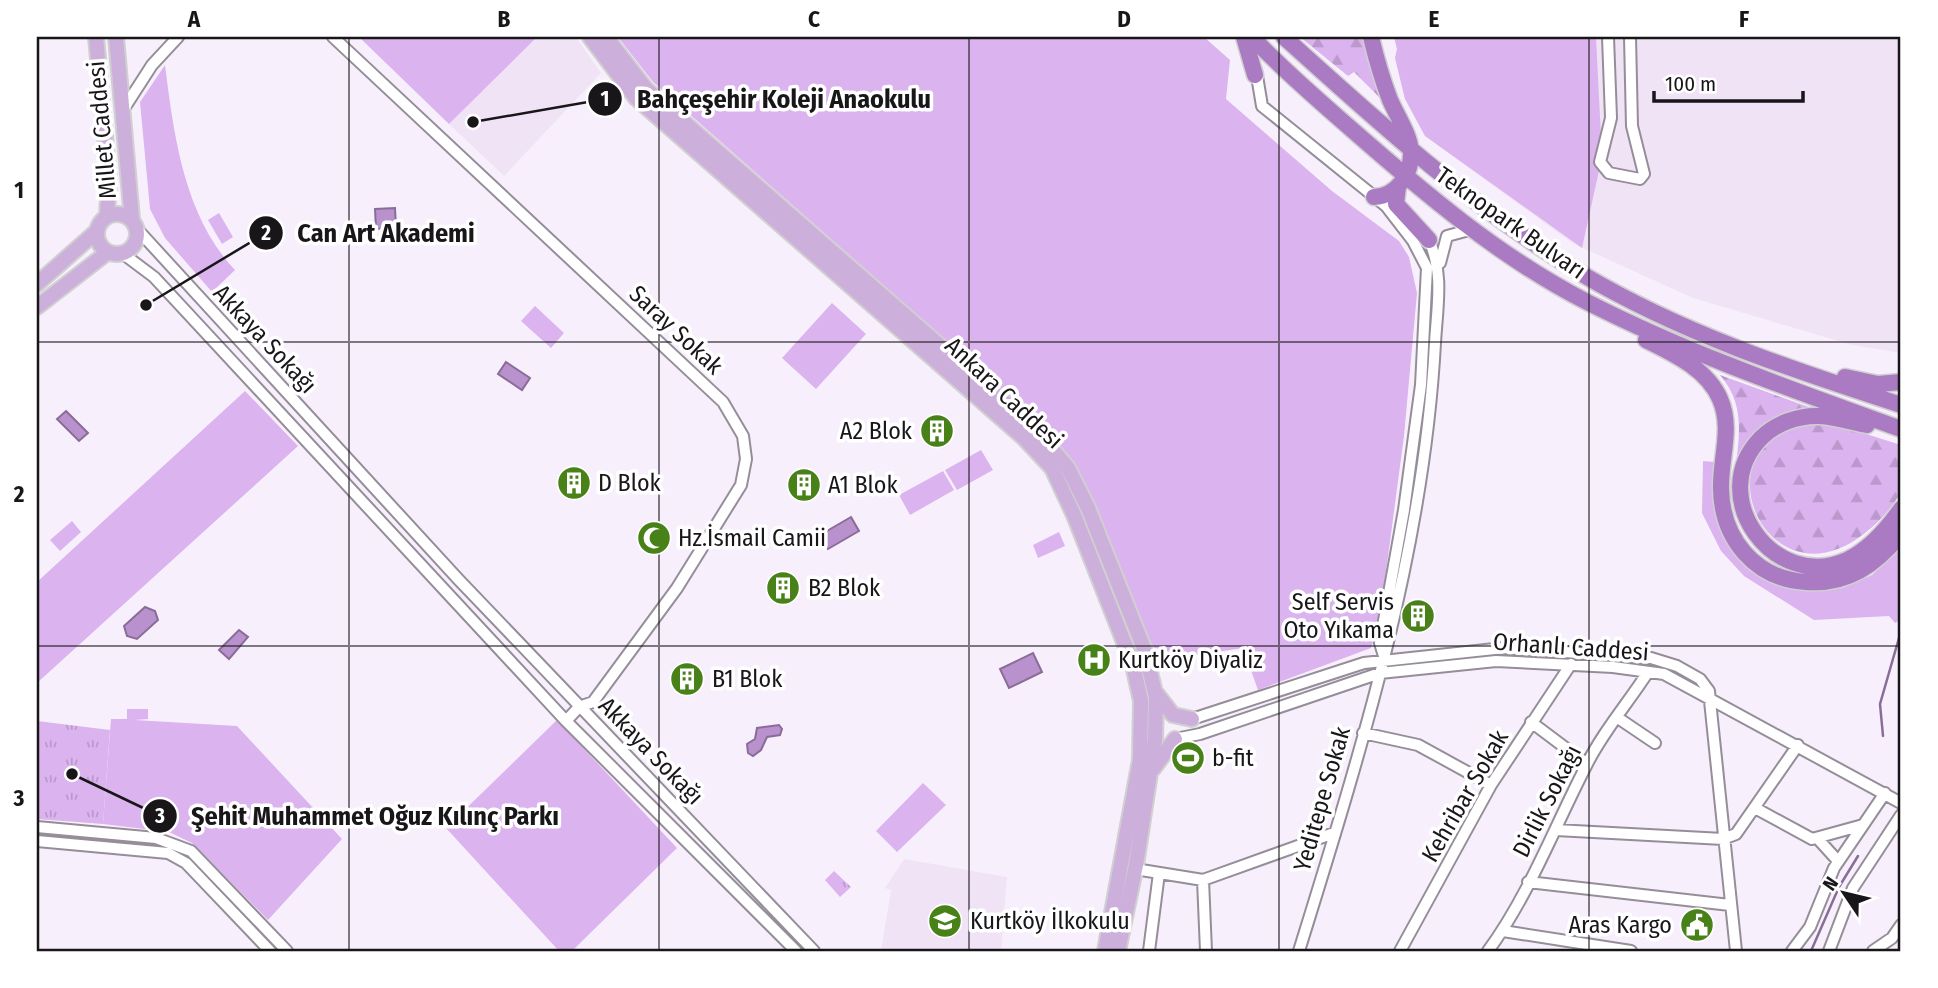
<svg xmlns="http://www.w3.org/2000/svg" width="1938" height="988" font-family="'Fira Sans Condensed',sans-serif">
  <defs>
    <pattern id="forest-firs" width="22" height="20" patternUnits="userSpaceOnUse" patternTransform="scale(1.75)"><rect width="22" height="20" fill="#dbb3ef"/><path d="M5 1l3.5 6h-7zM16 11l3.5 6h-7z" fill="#b9c"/></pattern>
    <pattern id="park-tufts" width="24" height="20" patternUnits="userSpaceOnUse" patternTransform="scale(1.75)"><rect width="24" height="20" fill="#dbb3ef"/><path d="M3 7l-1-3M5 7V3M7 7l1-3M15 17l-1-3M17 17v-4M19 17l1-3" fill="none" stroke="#b9c"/></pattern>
  </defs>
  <rect width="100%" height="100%" fill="#f7f0fc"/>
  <path fill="#efe3f5" d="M537 37H576L601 73 504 176 449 124Z
    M1394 37H1901V353L1852 345 1693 298 1572 243 1425 136 1405 99 1395 58 1397 49Z
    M904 859 1007 877 1001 951H881L891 890 885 888Z"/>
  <path fill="#dbb3ef" d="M359 37H537L449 124Z
    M618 37H1204L1230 60 1226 99 1332 191 1399 241 1409 257 1417 293 1404 436 1379 624 1371 648 1258 690 1243 648 1164 660 1142 632 1072 461 1034 418 653 82Z
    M1394 37H1596L1602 157 1582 248 1425 136 1405 99 1395 58 1397 49Z
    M165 65C174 136 184 216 235 270L212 292 165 238 150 209 140 102Z
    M219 213 233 237 222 244 208 220Z
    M832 303 866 334 816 389 782 358Z
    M535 306 564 333 551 348 521 321Z
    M245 391 298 446 37 683V582Z
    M981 450 993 470 957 490 945 470Z
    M1703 461 1715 462 1717 513 1778 584 1805 591 1842 588 1872 575 1901 548V620L1895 623 1889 616 1814 620 1744 576 1721 551 1702 513Z
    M943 471 954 490 910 515 899 495Z
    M72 521 81 532 60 551 50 540Z
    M1059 532 1065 546 1038 558 1033 545Z
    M127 709H148V719L134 720 237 726 342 839 268 920 192 843 169 832 103 824 111 719H127Z
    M557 720 677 848 572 951H559L446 828Z
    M923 783 946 805 897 852 876 831Z"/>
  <path fill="url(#forest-firs)" d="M1300 37H1366L1384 102 1354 72 1348 76Z
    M1720 375 1817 410 1795 415 1735 473C1739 437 1746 405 1720 375Z
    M1804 424 1841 426 1901 445C1901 458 1906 482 1900 493 1893 507 1877 524 1865 533 1769 610 1695 449 1804 424Z"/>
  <path fill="url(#park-tufts)" d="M37 721 110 730 103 824 37 819Z
    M834 871 851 887 840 897 825 880Z"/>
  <path fill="#b991cd" stroke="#896c97" stroke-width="2" d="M395 208 396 227 376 229 375 209Z
    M506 362 530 378 522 390 498 374Z
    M66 411 88 433 79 441 57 419Z
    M851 517 859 531 828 549 820 535Z
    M145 607 155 611 158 620 137 639 127 636 124 626Z
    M239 630 248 637 229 659 219 650Z
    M1033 653 1042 672 1009 688 1000 669Z
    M779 725 782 729 780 735 767 737 761 750 753 756 748 753 747 744 755 739 757 728Z"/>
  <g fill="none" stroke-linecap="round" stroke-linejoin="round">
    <path stroke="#896c97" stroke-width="2.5" d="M1883 736 1880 704 1901 631
      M1811 951 1839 887 1858 856"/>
    <g stroke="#958e99" stroke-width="14">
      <path id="minor" d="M333 37 723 402 743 436 746 459 741 485 677 588 593 702 579 707 566 721
        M1608 37 1611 118 1600 162 1609 173 1640 179 1644 174 1632 126 1630 37
        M1256 70 1262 106 1386 206 1413 241 1427 268 1421 385 1404 510 1380 643 1384 656
        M123 110 152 65 178 37
        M137 229 458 579 814 951
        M122 253 154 277 566 721 796 951
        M1440 263 1447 236 1473 229
        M1618 718 1655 743
        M1192 719 1364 663 1504 648 1651 658 1677 666 1700 679 1709 691 1736 951
        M1531 722 1587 764
        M1363 733 1418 745 1491 785
        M1175 739 1200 734 1380 673 1496 661 1613 667 1664 674 1901 803
        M1755 808 1812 839 1863 825
        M37 827 156 838 191 851 287 951
        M1556 830 1723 839 1736 834 1798 745
        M1818 839 1838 861
        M37 841 168 853 186 863 270 951
        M1135 869 1203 880 1334 833
        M1203 880 1206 951
        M1528 882 1730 905
        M1503 931 1631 951
        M1149 951 1159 873
        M1299 951C1360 754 1424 551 1435 343 1437 307 1444 274 1429 240
        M1400 951 1491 785 1571 664
        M1488 951C1529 895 1554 828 1586 766 1602 733 1628 703 1648 672
        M1792 951 1810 927 1834 868 1885 793
        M1829 951 1853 888 1901 815
        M1873 951 1892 938 1901 925"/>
    </g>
    <g stroke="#d1d0d1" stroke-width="18">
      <path id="major" d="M96 37 109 180 107 216
        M116 37 132 219
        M590 37 636 98 1024 438 1052 468 1074 515 1133 665 1141 701 1140 760 1105 951
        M606 37 646 89 1035 429 1068 468 1088 508 1145 651 1156 697 1155 740 1136 865 1118 951
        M97 234a20 20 0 1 1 40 0a20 20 0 1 1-40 0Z
        M37 284 97 231
        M37 307 108 252
        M1156 693 1173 715 1192 719
        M1153 769 1175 739"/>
    </g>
    <g stroke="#d1d0d1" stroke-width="19">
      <path id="highway" d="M1244 37 1255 75
        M1252 37C1282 69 1316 98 1349 127 1423 192 1499 257 1587 302 1687 353 1796 391 1901 429
        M1284 37C1379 123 1472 208 1582 274 1681 333 1793 370 1901 405
        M1371 37C1376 58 1382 79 1390 100 1397 116 1409 133 1411 151 1412 174 1397 196 1374 197
        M1398 186 1396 204 1429 240
        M1646 340C1674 354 1707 369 1720 399 1733 428 1720 459 1721 489 1722 539 1755 579 1806 582 1848 585 1875 565 1901 534
        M1845 377 1878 384 1901 382
        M1867 425C1852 422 1835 417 1820 416 1799 415 1776 423 1761 438 1704 496 1774 593 1847 560 1870 549 1887 529 1901 509"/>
    </g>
    <use href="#minor" stroke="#fff" stroke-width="10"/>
    <use href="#major" stroke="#ccafda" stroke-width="14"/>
    <use href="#highway" stroke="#aa7ac2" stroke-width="16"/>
  </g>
  <path fill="none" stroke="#19161a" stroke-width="2" stroke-opacity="0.55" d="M349 37V951M659 37V951M969 37V951M1279 37V951M1589 37V951M37 342H1901M37 646H1901"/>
  <defs>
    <g id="building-disc" transform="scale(1.75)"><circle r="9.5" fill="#498119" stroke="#fff"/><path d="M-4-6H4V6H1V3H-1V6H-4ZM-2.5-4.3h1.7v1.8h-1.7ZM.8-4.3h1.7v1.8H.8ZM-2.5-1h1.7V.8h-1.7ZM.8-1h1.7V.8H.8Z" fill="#fff"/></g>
    <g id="mosque-disc" transform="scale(1.75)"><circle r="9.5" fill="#498119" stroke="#fff"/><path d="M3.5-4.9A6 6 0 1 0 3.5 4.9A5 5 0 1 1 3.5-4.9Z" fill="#fff"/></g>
    <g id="hospital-disc" transform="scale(1.75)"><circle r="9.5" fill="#498119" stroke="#fff"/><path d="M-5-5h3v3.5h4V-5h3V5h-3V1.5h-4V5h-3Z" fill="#fff"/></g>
    <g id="stadium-disc" transform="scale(1.75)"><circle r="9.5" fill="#498119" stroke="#fff"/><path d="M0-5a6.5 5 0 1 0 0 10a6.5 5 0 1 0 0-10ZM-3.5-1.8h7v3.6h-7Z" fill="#fff"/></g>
    <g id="school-disc" transform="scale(1.75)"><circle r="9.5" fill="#498119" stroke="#fff"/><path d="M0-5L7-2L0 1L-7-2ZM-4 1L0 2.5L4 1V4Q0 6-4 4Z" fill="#fff"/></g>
    <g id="civic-disc" transform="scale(1.75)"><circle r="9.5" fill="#498119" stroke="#fff"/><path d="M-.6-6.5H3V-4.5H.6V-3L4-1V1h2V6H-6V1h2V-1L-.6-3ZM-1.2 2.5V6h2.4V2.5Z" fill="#fff"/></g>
  </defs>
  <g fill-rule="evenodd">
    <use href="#building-disc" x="937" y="431"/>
    <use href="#building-disc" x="574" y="483"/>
    <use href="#building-disc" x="804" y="485"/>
    <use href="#mosque-disc" x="654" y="538"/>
    <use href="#building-disc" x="783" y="588"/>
    <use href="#building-disc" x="1418" y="616"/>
    <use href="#hospital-disc" x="1094" y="660"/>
    <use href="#building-disc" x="687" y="679"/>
    <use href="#stadium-disc" x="1188" y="758"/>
    <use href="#school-disc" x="945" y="921"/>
    <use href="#civic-disc" x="1697" y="925"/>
  </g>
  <g text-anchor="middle" stroke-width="7" stroke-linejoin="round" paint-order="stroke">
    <g font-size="24" fill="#19161a" stroke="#fff">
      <text transform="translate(102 130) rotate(-95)" y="8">Millet Caddesi</text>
      <text transform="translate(1511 223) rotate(35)" y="8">Teknopark Bulvarı</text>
      <text transform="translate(676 330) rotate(43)" y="8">Saray Sokak</text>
      <text transform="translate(265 339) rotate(47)" y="8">Akkaya Sokağı</text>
      <text transform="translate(1004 393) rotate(43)" y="8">Ankara Caddesi</text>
      <text transform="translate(1571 647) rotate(4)" y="8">Orhanlı Caddesi</text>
      <text transform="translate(651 751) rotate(46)" y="8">Akkaya Sokağı</text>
      <text transform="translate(1465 796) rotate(-60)" y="8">Kehribar Sokak</text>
      <text transform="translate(1322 799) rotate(-74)" y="8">Yeditepe Sokak</text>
      <text transform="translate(1547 801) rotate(-63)" y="8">Dirlik Sokağı</text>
    </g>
    <g font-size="24" fill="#19161a" stroke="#fff" text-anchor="start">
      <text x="912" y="439" text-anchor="end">A2 Blok</text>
      <text x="598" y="491">D Blok</text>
      <text x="828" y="493">A1 Blok</text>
      <text x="678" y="546">Hz.İsmail Camii</text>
      <text x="808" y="596">B2 Blok</text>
      <text x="1394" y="610" text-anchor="end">Self Servis<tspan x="1394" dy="28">Oto Yıkama</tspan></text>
      <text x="1118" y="668">Kurtköy Diyaliz</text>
      <text x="712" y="687">B1 Blok</text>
      <text x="1212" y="766">b-fit</text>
      <text x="970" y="929">Kurtköy İlkokulu</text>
      <text x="1672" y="933" text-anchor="end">Aras Kargo</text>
    </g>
  </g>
  <path fill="none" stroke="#19161a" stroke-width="2.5" d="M473 122L605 99M146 305L266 233M72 774L160 816"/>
  <g fill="#19161a" stroke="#fff" stroke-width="2.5">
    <circle cx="473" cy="122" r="7"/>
    <circle cx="146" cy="305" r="7"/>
    <circle cx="72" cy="774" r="7"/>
    <circle cx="605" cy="99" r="18"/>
    <circle cx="266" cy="233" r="18"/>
    <circle cx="160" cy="816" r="18"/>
  </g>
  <g font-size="21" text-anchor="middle" font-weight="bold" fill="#fff">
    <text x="605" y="106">1</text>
    <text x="266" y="240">2</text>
    <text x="160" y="823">3</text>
  </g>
  <g font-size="26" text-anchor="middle" font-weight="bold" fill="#19161a" stroke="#fff" stroke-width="7" stroke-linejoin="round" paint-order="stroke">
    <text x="784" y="108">Bahçeşehir Koleji Anaokulu</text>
    <text x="386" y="242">Can Art Akademi</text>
    <text x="375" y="825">Şehit Muhammet Oğuz Kılınç Parkı</text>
  </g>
  <rect width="1938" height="988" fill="none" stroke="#ffffff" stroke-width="77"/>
  <g transform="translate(1844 893) rotate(305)" stroke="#ffffff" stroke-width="5" paint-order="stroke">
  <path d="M0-5L12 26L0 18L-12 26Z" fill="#19161a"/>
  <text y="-10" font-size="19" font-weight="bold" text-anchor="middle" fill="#19161a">N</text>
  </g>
  <path d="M1654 91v10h149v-10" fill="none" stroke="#19161a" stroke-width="3.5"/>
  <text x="1665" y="91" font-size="21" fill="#19161a" stroke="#ffffff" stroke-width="5" paint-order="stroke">100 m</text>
  <rect x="38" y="38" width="1861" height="912" fill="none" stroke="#19161a" stroke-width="2.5"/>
  <g font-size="23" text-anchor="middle" font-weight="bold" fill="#19161a">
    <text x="194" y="27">A</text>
    <text x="504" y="27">B</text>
    <text x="814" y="27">C</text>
    <text x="1124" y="27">D</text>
    <text x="1434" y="27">E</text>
    <text x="1744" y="27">F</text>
    <text x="19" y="198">1</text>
    <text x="19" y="502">2</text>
    <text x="19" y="806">3</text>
  </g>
</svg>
